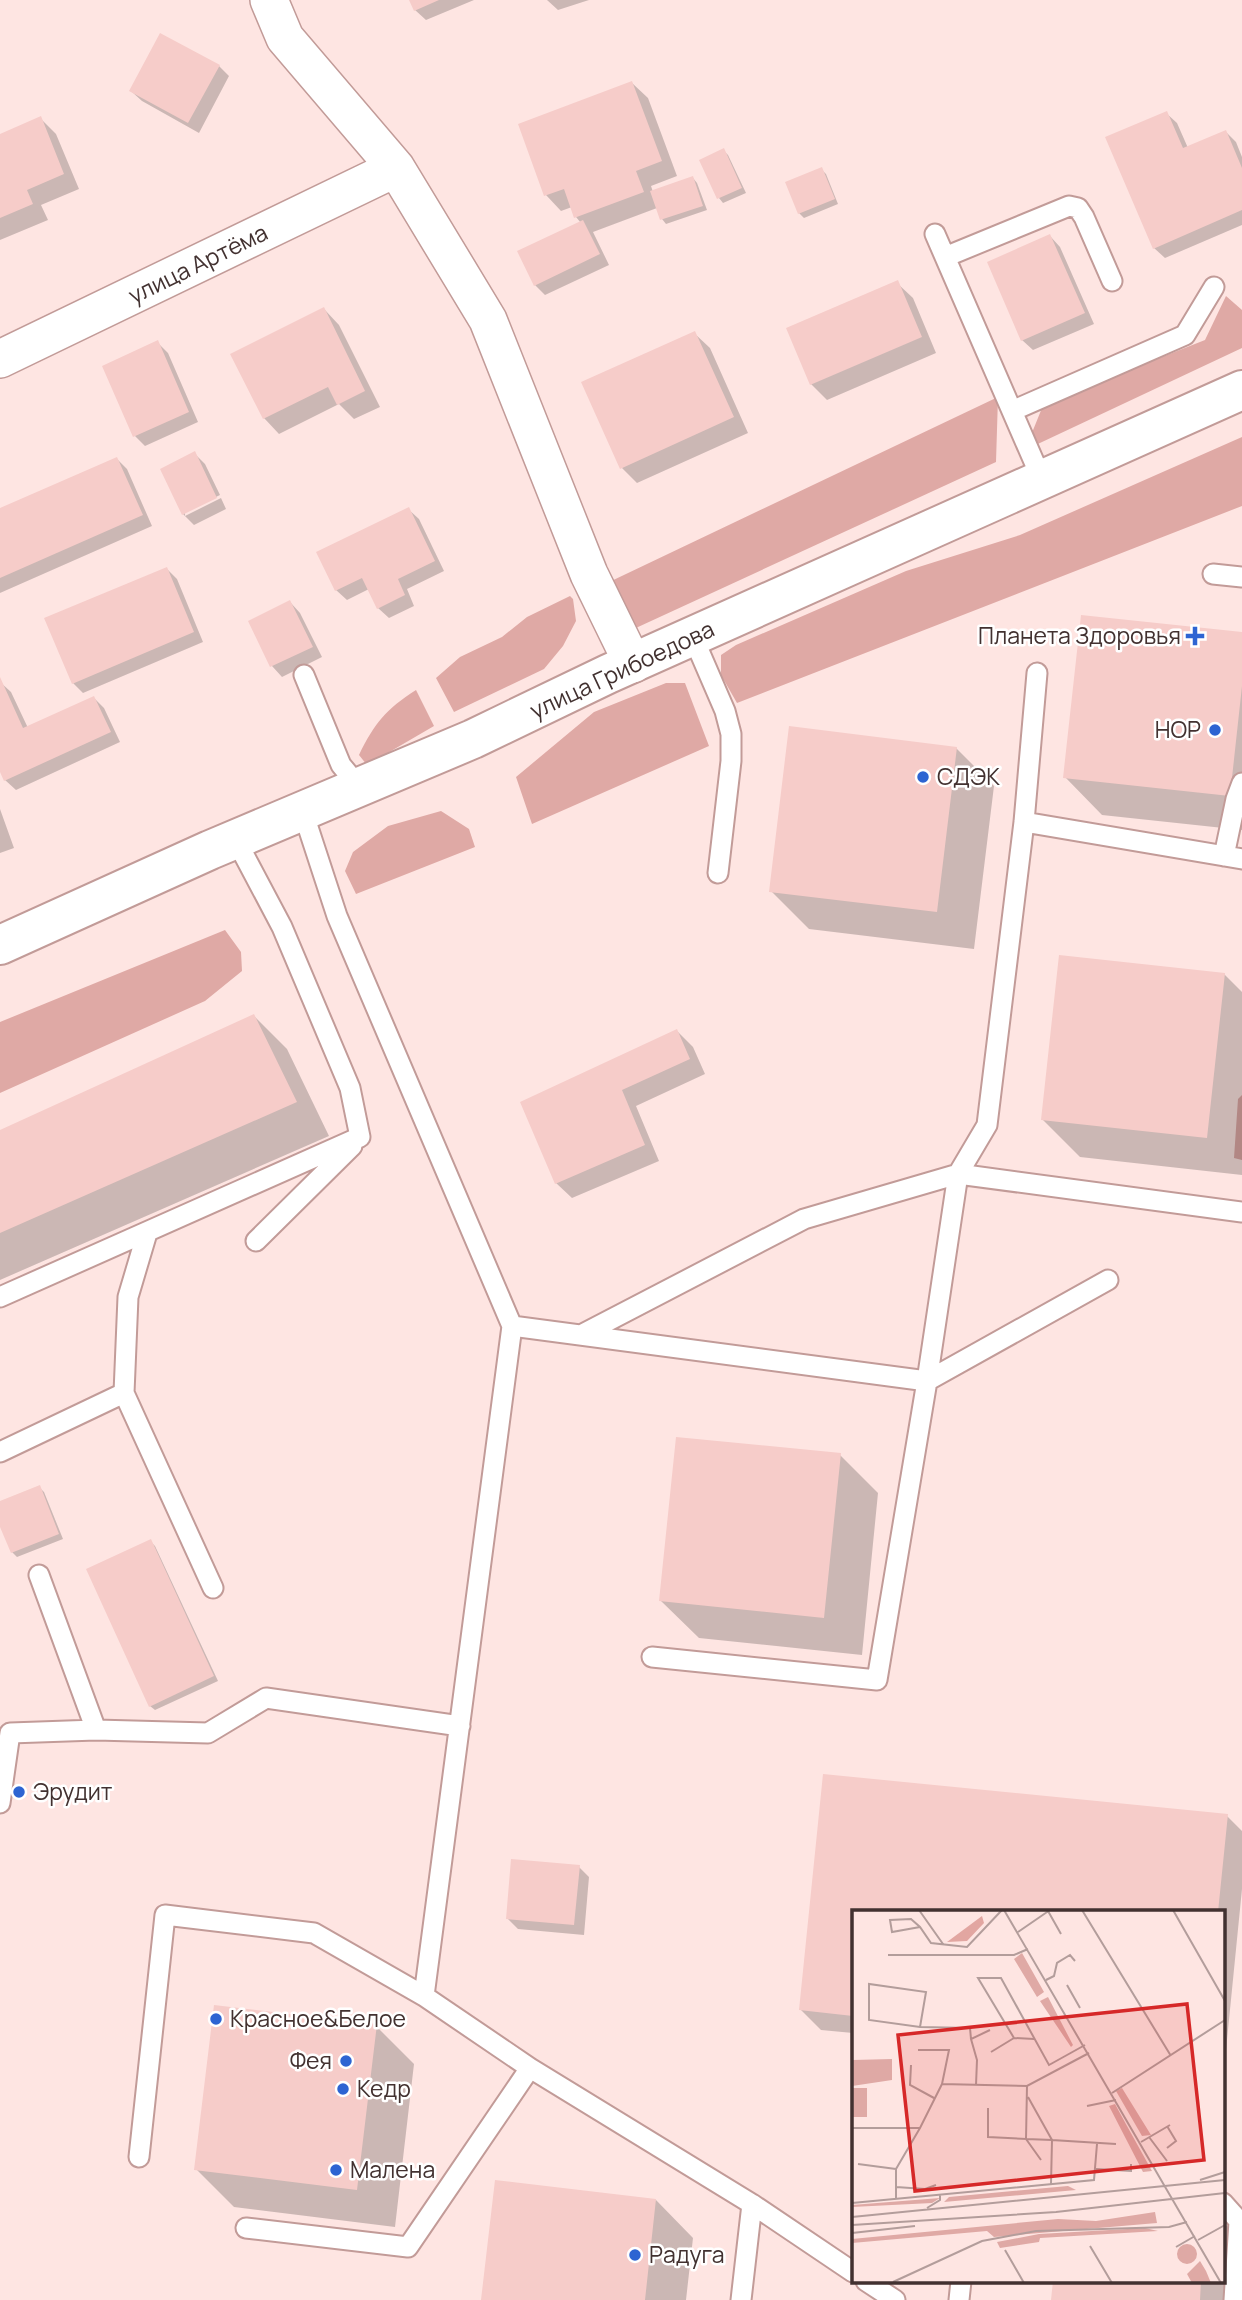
<svg xmlns="http://www.w3.org/2000/svg" width="1242" height="2300" font-family="Manrope,sans-serif">
  <rect width="100%" height="100%" fill="#fee5e2"/>
  <path fill="#dfa9a5" d="M1226 296 1242 310V348L1025 450 1042 408 1094 384 1205 340Z
    M998 397 996 462 625 633 605 584Z
    M1242 437V506L737 703 721 675V655L736 645 906 571 1020 535Z
    M570 596 573 599 576 621 563 646 544 669 454 712 436 678 460 657 502 637 527 617Z
    M666 683H685L709 746 532 824 516 777 594 712Z
    M416 690 434 726 367 765 359 755C374 724 386 709 416 690Z
    M441 811 469 829 475 847 356 894 345 871 353 852 388 826Z
    M225 930 241 952 242 971 205 1001 0 1093V1022Z
    M1242 1095V1160L1234 1158 1238 1099Z"/>
  <path fill="#0003" d="M411 0H474L426 20 415 10Z
    M547 0H589L558 10Z
    M219 66 229 76 199 133 142 101 131 91Z
    M632 83 648 98 677 176 651 186 653 192 693 178 697 183 707 210 666 224 662 219 657 208 593 232 609 265 545 295 535 285 581 223 576 217 572 207 561 211 546 195 520 125Z
    M1166 113 1177 123 1188 148 1226 132 1236 142 1242 157V225L1165 258 1154 248Z
    M40 118 56 134 79 189 41 205 48 220 0 240V136Z
    M723 150 728 155 746 193 723 203 719 198 701 161Z
    M821 169 826 174 838 204 804 218 799 213Z
    M1050 236 1060 247 1094 324 1033 350 1022 340Z
    M897 283 913 298 936 353 827 400 811 384Z
    M324 309 339 325 380 407 354 419 339 404 279 434 264 418Z
    M694 333 710 348 748 433 637 483 622 468Z
    M157 342 168 353 198 422 145 446 135 436Z
    M195 454 205 464 220 495 185 512V516L221 498 226 509 194 525 183 514Z
    M117 459 127 469 152 526 0 593V510Z
    M408 509 419 519 444 571 407 589 414 606 389 618 378 608 369 589 347 600 336 590Z
    M167 569 177 579 203 642 83 693 73 683Z
    M290 602 300 613 322 657 282 677 272 666 250 622Z
    M1242 634V830L1102 815 1065 777Z
    M0 682 11 692 28 728 94 698 104 708 120 742 16 790 5 780 0 768Z
    M956 748 994 786 974 949 809 929 771 891Z
    M0 809 14 848 0 853Z
    M1224 974 1242 992V1175L1080 1157 1042 1119Z
    M254 1016 287 1049 329 1136 0 1280V1131Z
    M677 1031 693 1047 705 1074 636 1106 659 1161 572 1198 556 1183 522 1102Z
    M840 1455 878 1493 862 1655 699 1638 661 1601Z
    M39 1487 44 1492 63 1539 17 1557 12 1552 0 1522V1503Z
    M150 1541 155 1546 218 1681 155 1710 150 1706Z
    M824 1776 1227 1816 1242 1831V1889L1224 2070 1223 1912H853V2033L821 2030 801 2010Z
    M579 1867 589 1877 584 1935 518 1929 508 1919Z
    M376 2026 414 2064 395 2227 234 2207 196 2169Z
    M656 2200 693 2238 686 2300H483Z
    M1223 2222 1242 2241 1240 2300H1053L1055 2281H1223Z"/>
  <path fill="#f6ccc9" d="M409 0H439L414 11Z
    M160 33 220 65 188 123 129 91Z
    M632 81 662 161 636 171 644 192 574 218 564 189 544 196 518 124Z
    M1167 111 1183 148 1226 130 1242 168V210L1153 249 1105 137Z
    M41 116 64 174 27 190 33 204 0 218V134Z
    M724 148 742 188 717 199 699 160Z
    M822 167 835 199 798 214 785 182Z
    M693 176 703 206 660 220 650 191Z
    M583 220 600 254 534 286 517 251Z
    M1050 234 1085 313 1021 341 987 262Z
    M898 280 922 337 810 385 786 328Z
    M324 307 365 391 337 405 328 387 263 419 230 354Z
    M695 331 734 417 620 469 581 382Z
    M158 340 189 412 133 437 102 366Z
    M195 451 217 498 182 515 160 469Z
    M117 457 143 515 0 578V508Z
    M409 507 435 561 398 579 405 595 377 609 362 578 335 591 316 552Z
    M167 567 194 632 72 684 44 618Z
    M290 600 313 647 270 667 248 621Z
    M1081 615 1242 632V686L1230 796 1063 778Z
    M0 677 23 728 94 696 111 732 4 781 0 772Z
    M789 726 957 747 937 912 769 892Z
    M1059 955 1225 973 1207 1138 1041 1120Z
    M254 1014 297 1102 0 1233V1130Z
    M677 1029 690 1059 622 1090 645 1145 555 1184 520 1102Z
    M676 1437 841 1453 824 1618 659 1601Z
    M40 1485 59 1534 11 1553 0 1527V1501Z
    M151 1539 214 1676 149 1707 86 1569Z
    M823 1774 1228 1814 1218 1912H853V2016L799 2010Z
    M511 1859 580 1865 574 1925 506 1919Z
    M214 2005 377 2024 357 2190 194 2170Z
    M495 2180 656 2199 645 2300H481Z
    M1053 2281H1201L1200 2300H1051Z"/>
  <g fill="none" stroke-linecap="round" stroke-linejoin="round">
    <g stroke="#c29b98" stroke-width="23">
      <path id="service" d="M935 234 1042 480
        M945 257 1069 206 1078 208 1084 217 1112 281
        M1012 411 1185 335 1214 287
        M1213 574 1242 577
        M693 637 725 711 731 734V761L718 873
        M304 675 341 765 360 788
        M1024 822 1242 859
        M1224 856 1236 799 1242 783
        M256 1241 352 1146
        M0 1297 360 1137 350 1088 282 927 236 840
        M512 1326 927 1381 877 1680 652 1657
        M581 1335 804 1219 958 1174 987 1125 1024 822 1037 673
        M927 1381 958 1174 1242 1212
        M927 1381 1108 1280
        M124 1393 213 1588
        M0 1452 124 1393 128 1297 147 1233
        M39 1575 96 1730 208 1733 266 1698 460 1726
        M0 1803 10 1733 96 1730
        M424 1996 530 2068 752 2204 741 2300
        M139 2157 165 1915 314 1933 424 1996 512 1326 337 916 303 812
        M1223 2203 1239 2221 1234 2300
        M752 2204 853 2272
        M246 2228 408 2247 530 2068
        M866 2281 895 2300
        M959 2300 961 2281"/>
    </g>
    <g stroke="#c29b98" stroke-width="40">
      <path id="minor" d="M269 0 285 38 396 168 488 320 589 574 633 664
        M0 359 396 168"/>
    </g>
    <g stroke="#c29b98" stroke-width="42">
      <path id="tertiary" d="M0 945 210 850 473 739 608 674 1242 390"/>
    </g>
    <use href="#service" stroke="#fff" stroke-width="19"/>
    <use href="#minor" stroke="#fff" stroke-width="37"/>
    <use href="#tertiary" stroke="#fff" stroke-width="38"/>
  </g>
  <g fill="#2d64d2" stroke="#fff" stroke-width="2.5">
    <path d="M1191.5 625.5h7v7h7v7h-7v7h-7v-7h-7v-7h7z"/>
    <circle cx="1215" cy="730" r="7"/>
    <circle cx="923" cy="777" r="7"/>
    <circle cx="19" cy="1792" r="7"/>
    <circle cx="216" cy="2019" r="7"/>
    <circle cx="346" cy="2061" r="7"/>
    <circle cx="343" cy="2089" r="7"/>
    <circle cx="336" cy="2170" r="7"/>
    <circle cx="635" cy="2255" r="7"/>
  </g>
  <g text-anchor="middle" stroke-width="5" stroke-linejoin="round" paint-order="stroke">
    <g font-size="23" fill="#423130" stroke="#fff">
      <text transform="translate(198 264) rotate(-26)" y="8">улица Артёма</text>
      <text transform="translate(622 670) rotate(-25)" y="8">улица Грибоедова</text>
    </g>
    <g font-size="23" fill="#423130" stroke="#fff" text-anchor="start">
      <text x="1181" y="644" text-anchor="end">Планета Здоровья</text>
      <text x="1201" y="738" text-anchor="end">HOP</text>
      <text x="937" y="785">СДЭК</text>
      <text x="33" y="1800">Эрудит</text>
      <text x="230" y="2027">Красное&amp;Белое</text>
      <text x="332" y="2069" text-anchor="end">Фея</text>
      <text x="357" y="2097">Кедр</text>
      <text x="350" y="2178">Малена</text>
      <text x="649" y="2263">Радуга</text>
    </g>
  </g>
  <g transform="translate(852 1910)">
    <rect width="373" height="373" fill="#fee5e2"/>
    <path d="M170 43 192 82 185 87 162 49ZM196 87 221 135 219 137 188 91ZM40 149V170L0 176 1 150ZM0 178H15V207H0ZM270 178 299 225 290 226 264 181ZM263 194 275 216 300 261 291 262 257 196ZM216 276 224 280 92 292 97 287ZM88 288 80 293 0 297V295ZM303 302 305 313 142 327 135 321 0 333V329L206 309 244 311ZM293 318 306 321 188 328 187 332 148 338 145 332 187 324ZM325 344a10 10 0 1 1 20 0a10 10 0 1 1-20 0ZM348 351 354 361 359 373H340L335 364Z" fill="#dfa9a5"/>
    <path d="M130 6 132 13 115 31 95 32Z" fill="#e2a6a1"/>
    <path fill="none" stroke="#b39d9b" stroke-width="2" d="M67 0 91 34M152 0 369 373M230 0 319 146M321 0 373 91M196 1 209 24M68 17 40 22 38 10 59 9 68 17 79 33 115 37 150 0M166 22 198 0M36 45H162L176 39M194 70 202 66 205 53 218 45 223 51M215 75 228 98M68 117 74 82 17 74V110L68 117 118 118 119 129M182 129 162 128 126 68H149L197 155 233 135M66 140H97L90 174 175 176 237 143M139 142 162 128M59 155 58 175 82 188M124 175 125 150 119 129 138 120M260 183 373 110M176 187 200 230 264 234M235 196 264 190M136 198V227L174 229 175 176M0 218H68L90 174M297 227 315 251M174 229 200 230 199 274M174 229 189 250M289 232 318 215M315 238 324 231 315 216M6 254 44 259M244 259 279 261V254M348 270 373 262M44 277 73 279 84 275M44 289V259L68 218M0 293 242 270 245 234M75 298 88 290V284M0 307 373 270M0 315 204 302 373 283M0 323 63 316M346 330 373 315M238 336 260 373M324 337 343 326M153 340 172 373M41 372 130 331 184 321 317 317 335 312"/>
    <path fill="#d62828" fill-opacity="0.15" stroke="#d62828" stroke-width="3.5" d="M335 94 352 250 63 281 46 125Z"/>
    <rect width="373" height="373" fill="none" stroke="#423130" stroke-width="3.5"/>
  </g>
</svg>
